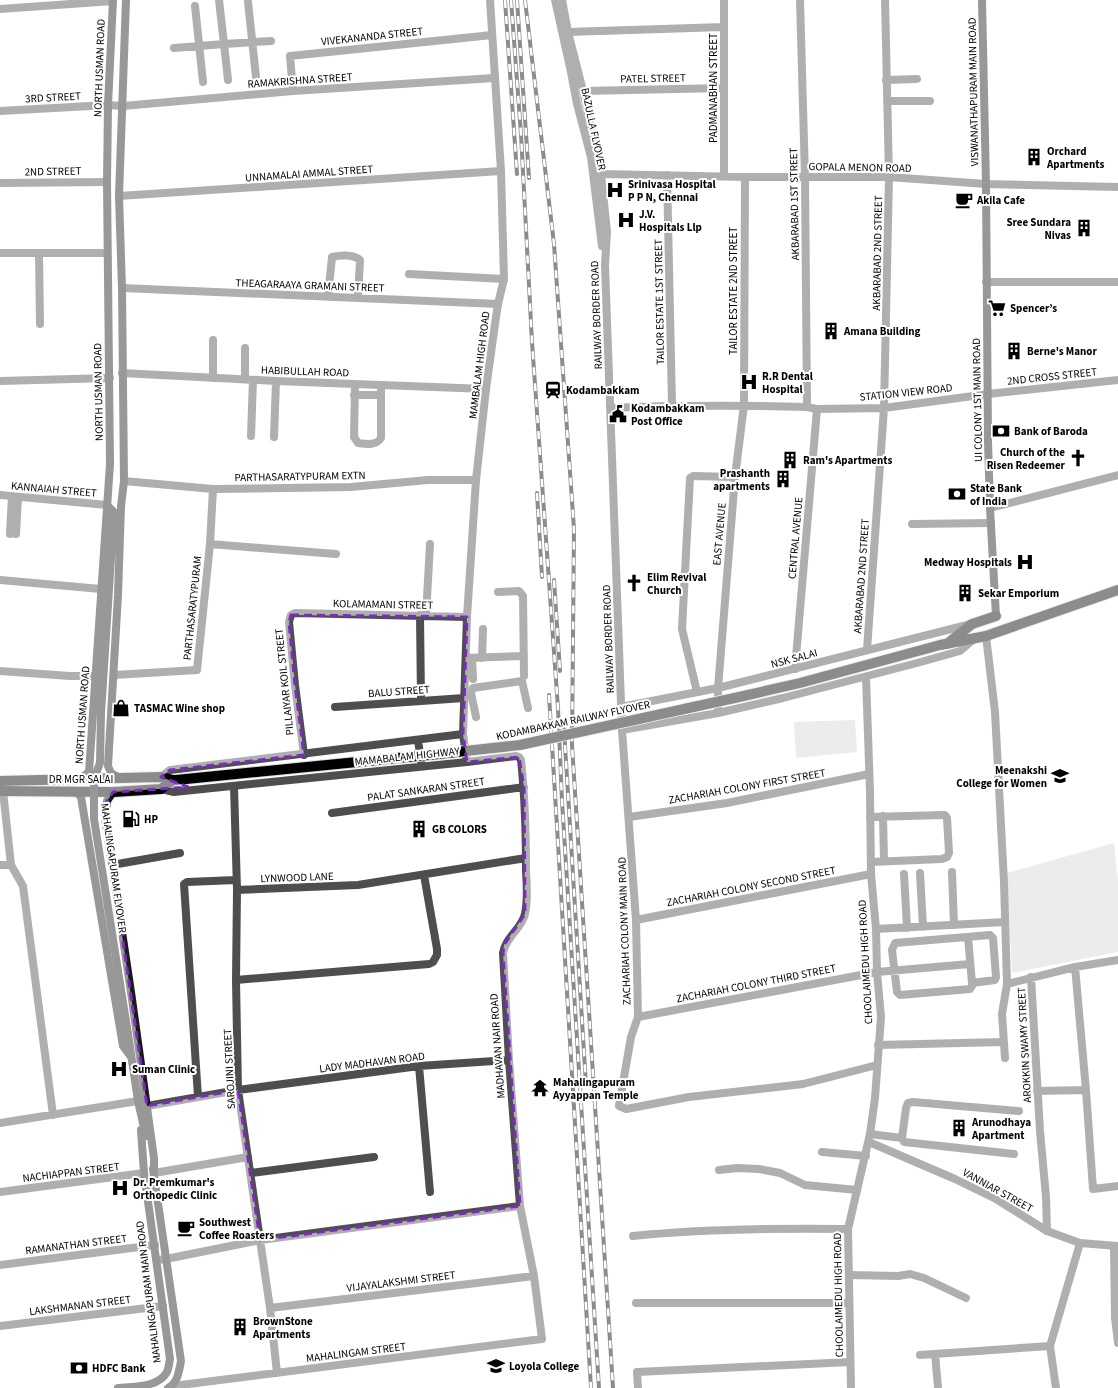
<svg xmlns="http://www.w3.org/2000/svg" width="1118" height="1388" font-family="'Source Sans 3',sans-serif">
  <rect width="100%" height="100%" fill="#fff"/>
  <path fill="#d5d5d5" d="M855 720 857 752 796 758 794 722Z
    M1114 843 1118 882V952L1012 973 1007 873Z"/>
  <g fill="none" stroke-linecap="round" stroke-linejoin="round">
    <g stroke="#dbdbdb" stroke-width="12">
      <path id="primary" d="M947 644 972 624 996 616
        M940 645 986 636 1118 590
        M0 781 161 777 173 780H176
        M0 791 113 792 161 789 173 780"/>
    </g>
    <path stroke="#4e4e4e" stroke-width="8" d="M800 0 805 177 807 407
      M248 2 256 77
      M195 6 203 82
      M0 9 113 1
      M568 32 724 27
      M174 48 224 44 219 0
      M228 80 224 44 271 41
      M886 80 917 79
      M293 91 290 56 492 35
      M583 91 723 88
      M887 101H930
      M0 111 108 105 123 106 293 91 494 78
      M601 174 745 177H889L986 184 1118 187
      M667 175 672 405
      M724 176V0
      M0 183 107 182
      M119 196 501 171
      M0 253H107
      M39 253 40 324
      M409 274 504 279
      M986 282H1118
      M122 288 498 304
      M328 297 332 257C340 255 353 254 360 260L358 298
      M122 373 276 381 486 389
      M213 378V340
      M245 380V348
      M0 381 110 378
      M355 384 354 437 358 443C366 444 376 446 381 438V385
      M354 395H381
      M610 408C676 405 741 405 807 407L817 409 884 408 988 394 1118 380
      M251 436 253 380
      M274 437 276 381
      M124 481 213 489 351 487 428 480H476
      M0 495 107 505
      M990 508 1118 475
      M912 524 991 523
      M10 534 12 496
      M16 534 18 497
      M210 544 336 554
      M0 580 101 589
      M498 592 519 591 523 596 524 676
      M420 615 421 700
      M426 616 430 544
      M986 636 995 712 1004 882 1007 984 1002 1014 1005 1058
      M867 650 884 408 889 177 885 0
      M466 658 524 656
      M472 658 473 679
      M482 658 483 629
      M795 669 817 409
      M0 671 70 676H96
      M114 675 197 670 210 544 213 489
      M697 692 682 629 690 478 693 476 735 477
      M335 707 464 698
      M718 713V688L735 477 744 405 745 177
      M476 717 471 693 473 688 522 681 528 708
      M622 730 636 920 638 1017 631 1037 619 1106 626 1109 689 1097 803 1084 877 1065
      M304 755 295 685 289 622 291 615 295 613 467 617
      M234 786 237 890 236 980 238 1090 270 1308 277 1373
      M3 791 11 865 23 886 53 1115
      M332 813 524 787
      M883 816 884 861
      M629 817 727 803 869 774
      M870 817 945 815 947 818 949 853 947 857 942 859 871 862
      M0 865H11
      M112 865 180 853
      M952 872 954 925
      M920 873 923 927
      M904 874 907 928
      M237 890 358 885 526 858
      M636 920 871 874
      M876 929 1005 922
      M990 935 993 938 996 977 995 980 972 983V986L970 989 900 995 897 992 892 950 895 943Z
      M968 937 972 983
      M1075 967 1086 1090 1093 1189 1118 1186
      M1031 977 1040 1131 1046 1197 1047 1231
      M236 980 429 964 433 962 437 955V949L424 875
      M1007 984 1075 967 1118 960
      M638 1017 877 972 970 964
      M878 1045 1003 1042
      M419 1066 430 1192
      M1037 1091 1086 1090
      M198 1097 184 884 187 882 236 880
      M147 1106 238 1090 419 1066 509 1060
      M0 1123 138 1101
      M870 1134 902 1138
      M822 1152 866 1156
      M1014 1154 904 1142 902 1138 906 1108 908 1103 913 1102 1019 1111
      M719 1170 737 1168 759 1169 780 1173 805 1185 857 1190
      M154 1173 248 1157
      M251 1173 374 1157
      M0 1192 144 1173
      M633 1236C705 1229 776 1228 848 1229
      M1114 1246 1115 1318 1118 1343
      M157 1260 166 1259 260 1240 520 1206
      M0 1265 155 1245
      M849 1275 898 1276 910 1274 924 1278 966 1298
      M636 1303H849
      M270 1308 534 1276
      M0 1326 163 1306
      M935 1354 938 1388
      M920 1355 1050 1346
      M173 1386 542 1339 534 1276 520 1206 509 1060 503 953C506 936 521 930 525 914 528 900 527 885 526 871 526 834 525 797 521 760L519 757 516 756 467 762
      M638 1388 637 1372 850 1362
      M1056 1388 1050 1346 1080 1243"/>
    <path stroke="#4e4e4e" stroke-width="8" d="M555 0 571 72 577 104 591 157 602 246
      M562 0 568 32 583 91 601 174 607 232 605 265 607 322 622 730 718 713 783 698 917 663 960 651 974 639
      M621 707 718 688 971 624
      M418 740 421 761
      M161 777 170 770 463 734
      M161 789 174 792 467 762 463 734 467 617 476 480 486 389 495 324 498 304 504 279 501 171 490 0
      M869 1142 955 1179 996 1199 1047 1231 1080 1243 1118 1246
      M851 1388 848 1229 870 1134 875 1098 881 1017 877 972 876 929 871 874 870 792 866 677"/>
    <path stroke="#1b1b1b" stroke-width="8" d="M982 0 986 184 988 441 990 508 996 616
      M101 713 114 512 107 505
      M118 777 111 773 108 766 118 595 121 506 124 481 122 288 119 196 126 0
      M80 779 89 772 110 464 107 182 108 105 113 0
      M76 792 81 797 123 1046 131 1057
      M113 792 107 801 105 818 131 992 154 1158V1173
      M128 1034 138 1101 146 1136
      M153 1169 181 1361C179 1371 178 1383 168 1388
      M118 1388C134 1386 158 1388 167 1372 169 1368 169 1363 170 1359L144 1173 141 1130"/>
    <use href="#primary" stroke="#000" stroke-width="10"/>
    <g stroke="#000" stroke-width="4">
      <path id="rail" d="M505 0 517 174
        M511 0 521 134 532 342 558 708 562 801 599 1388
        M517 0 529 178
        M525 0 554 244 574 529 572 745 613 1388
        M537 493 542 577
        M554 580 560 671
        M549 695 591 1388
        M564 729 586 1085"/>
    </g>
    <use href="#rail" stroke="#fff" stroke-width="2.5" stroke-dasharray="8" stroke-linecap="butt"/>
    <g stroke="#dbdbdb" stroke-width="12" stroke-linecap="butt">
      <path id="primary-bridge" d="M176 780 438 754 520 745 739 697 800 683 940 645"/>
    </g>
    <path stroke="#1b1b1b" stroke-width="8" d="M101 713 100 763 94 779V819L128 1034"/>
    <use href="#primary-bridge" stroke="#000" stroke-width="10"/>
  </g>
  <path d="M0 0H1118V1388H0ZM291 615 467 617 463 734 467 762 519 757 524 787 525 914 504 945 503 953 520 1206 260 1240 238 1090 147 1106 105 818 107 801 113 792 188 787 161 777 170 770 304 755 295 685 289 622Z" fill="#fff" fill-opacity=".55" fill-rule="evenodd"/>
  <path fill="none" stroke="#7b2cbf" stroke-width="3" stroke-dasharray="8 5" stroke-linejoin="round" d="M291 615 467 617 463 734 467 762 519 757 524 787 525 914 504 945 503 953 520 1206 260 1240 238 1090 147 1106 105 818 107 801 113 792 188 787 161 777 170 770 304 755 295 685 289 622Z"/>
  <defs>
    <g id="building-bare" transform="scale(1.38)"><path d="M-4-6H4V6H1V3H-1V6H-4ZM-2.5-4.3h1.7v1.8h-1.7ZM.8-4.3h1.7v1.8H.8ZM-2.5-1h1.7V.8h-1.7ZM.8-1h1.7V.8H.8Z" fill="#000" stroke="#fff" stroke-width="2.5" paint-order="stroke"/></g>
    <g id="hospital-bare" transform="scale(1.38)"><path d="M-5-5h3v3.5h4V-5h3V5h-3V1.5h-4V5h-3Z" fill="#000" stroke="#fff" stroke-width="2.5" paint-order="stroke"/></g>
    <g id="cafe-bare" transform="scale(1.38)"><path d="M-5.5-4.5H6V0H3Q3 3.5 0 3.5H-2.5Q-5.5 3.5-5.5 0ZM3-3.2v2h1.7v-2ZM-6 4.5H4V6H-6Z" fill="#000" stroke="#fff" stroke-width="2.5" paint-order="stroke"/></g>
    <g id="supermarket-bare" transform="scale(1.38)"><path d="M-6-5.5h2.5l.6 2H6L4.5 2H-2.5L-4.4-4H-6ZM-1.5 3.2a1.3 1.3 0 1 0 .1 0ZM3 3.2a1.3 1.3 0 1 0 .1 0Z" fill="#000" stroke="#fff" stroke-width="2.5" paint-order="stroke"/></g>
    <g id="station-bare" transform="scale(1.38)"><path d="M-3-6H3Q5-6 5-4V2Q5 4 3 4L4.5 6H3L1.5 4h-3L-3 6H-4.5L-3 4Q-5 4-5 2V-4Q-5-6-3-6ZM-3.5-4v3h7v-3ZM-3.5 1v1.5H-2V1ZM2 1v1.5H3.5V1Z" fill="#000" stroke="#fff" stroke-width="2.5" paint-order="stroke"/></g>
    <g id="civic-bare" transform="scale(1.38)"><path d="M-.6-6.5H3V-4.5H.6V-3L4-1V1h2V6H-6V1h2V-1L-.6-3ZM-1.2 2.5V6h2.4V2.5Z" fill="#000" stroke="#fff" stroke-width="2.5" paint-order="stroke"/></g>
    <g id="bank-bare" transform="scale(1.38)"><path d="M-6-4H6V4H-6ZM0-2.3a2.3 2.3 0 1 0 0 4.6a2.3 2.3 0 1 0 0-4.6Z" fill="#000" stroke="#fff" stroke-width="2.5" paint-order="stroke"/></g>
    <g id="church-bare" transform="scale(1.38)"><path d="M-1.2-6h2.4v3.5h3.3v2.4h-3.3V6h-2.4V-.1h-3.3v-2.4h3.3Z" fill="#000" stroke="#fff" stroke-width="2.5" paint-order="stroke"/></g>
    <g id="shop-bare" transform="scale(1.38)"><path d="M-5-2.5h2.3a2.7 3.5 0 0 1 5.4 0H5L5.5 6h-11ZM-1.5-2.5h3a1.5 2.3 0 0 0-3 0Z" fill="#000" stroke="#fff" stroke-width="2.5" paint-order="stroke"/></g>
    <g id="university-bare" transform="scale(1.38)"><path d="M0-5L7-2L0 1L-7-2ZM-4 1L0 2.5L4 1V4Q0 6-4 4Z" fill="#000" stroke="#fff" stroke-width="2.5" paint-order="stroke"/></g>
    <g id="fuel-bare" transform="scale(1.38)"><path d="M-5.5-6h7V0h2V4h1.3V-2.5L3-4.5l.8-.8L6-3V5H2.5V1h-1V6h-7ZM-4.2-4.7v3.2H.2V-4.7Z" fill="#000" stroke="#fff" stroke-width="2.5" paint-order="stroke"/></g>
    <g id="temple-bare" transform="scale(1.38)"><path d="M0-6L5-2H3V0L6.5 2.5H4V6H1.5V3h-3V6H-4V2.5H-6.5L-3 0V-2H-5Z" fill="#000" stroke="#fff" stroke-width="2.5" paint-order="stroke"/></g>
  </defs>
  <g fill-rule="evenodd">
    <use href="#building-bare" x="1034" y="157"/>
    <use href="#hospital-bare" x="615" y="190"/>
    <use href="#cafe-bare" x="964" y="200"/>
    <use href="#hospital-bare" x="626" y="220"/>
    <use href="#building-bare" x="1084" y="228"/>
    <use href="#supermarket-bare" x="997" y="308"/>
    <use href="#building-bare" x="831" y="331"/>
    <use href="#building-bare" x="1014" y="351"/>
    <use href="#hospital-bare" x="749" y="382"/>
    <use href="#station-bare" x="553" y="390"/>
    <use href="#civic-bare" x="618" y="414"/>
    <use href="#bank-bare" x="1001" y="431"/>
    <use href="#church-bare" x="1078" y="458"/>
    <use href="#building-bare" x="790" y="460"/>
    <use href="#building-bare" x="783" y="479"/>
    <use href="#bank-bare" x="957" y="494"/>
    <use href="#hospital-bare" x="1025" y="562"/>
    <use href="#church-bare" x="634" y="583"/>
    <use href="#building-bare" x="965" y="593"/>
    <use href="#shop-bare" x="121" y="708"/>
    <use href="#university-bare" x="1060" y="776"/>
    <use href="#fuel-bare" x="131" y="819"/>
    <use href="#building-bare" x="419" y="829"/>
    <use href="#hospital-bare" x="119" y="1069"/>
    <use href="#temple-bare" x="540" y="1088"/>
    <use href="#building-bare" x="959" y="1128"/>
    <use href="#hospital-bare" x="120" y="1188"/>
    <use href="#cafe-bare" x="186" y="1228"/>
    <use href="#building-bare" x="240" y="1327"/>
    <use href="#university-bare" x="496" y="1366"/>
    <use href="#bank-bare" x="79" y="1368"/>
  </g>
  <g text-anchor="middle" stroke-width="4" stroke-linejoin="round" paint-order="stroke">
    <g font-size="11" fill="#000" stroke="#fff">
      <text transform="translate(372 36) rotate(-6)" y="4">VIVEKANANDA STREET</text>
      <text transform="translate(99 68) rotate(-88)" y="4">NORTH USMAN ROAD</text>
      <text transform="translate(653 78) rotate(-1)" y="4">PATEL STREET</text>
      <text transform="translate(300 80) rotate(-4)" y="4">RAMAKRISHNA STREET</text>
      <text transform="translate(713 88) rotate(-90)" y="4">PADMANABHAN STREET</text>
      <text transform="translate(973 92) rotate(-91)" y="4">VISWANATHAPURAM MAIN ROAD</text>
      <text transform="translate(53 97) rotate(-3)" y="4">3RD STREET</text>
      <text transform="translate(594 129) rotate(78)" y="4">BAZULLA FLYOVER</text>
      <text transform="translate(860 167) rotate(1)" y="4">GOPALA MENON ROAD</text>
      <text transform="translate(53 171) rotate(-1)" y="4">2ND STREET</text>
      <text transform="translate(309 173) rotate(-4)" y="4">UNNAMALAI AMMAL STREET</text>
      <text transform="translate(794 204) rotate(-91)" y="4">AKBARABAD 1ST STREET</text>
      <text transform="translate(877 253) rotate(-89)" y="4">AKBARABAD 2ND STREET</text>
      <text transform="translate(310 285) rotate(2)" y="4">THEAGARAAYA GRAMANI STREET</text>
      <text transform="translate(733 291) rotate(-90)" y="4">TAILOR ESTATE 2ND STREET</text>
      <text transform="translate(659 302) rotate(-91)" y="4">TAILOR ESTATE 1ST STREET</text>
      <text transform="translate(596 315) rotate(-92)" y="4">RAILWAY BORDER ROAD</text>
      <text transform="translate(479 365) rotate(-83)" y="4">MAMBALAM HIGH ROAD</text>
      <text transform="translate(305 371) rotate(2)" y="4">HABIBULLAH ROAD</text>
      <text transform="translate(1052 376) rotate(-6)" y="4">2ND CROSS STREET</text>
      <text transform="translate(98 392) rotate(-91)" y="4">NORTH USMAN ROAD</text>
      <text transform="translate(906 392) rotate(-6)" y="4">STATION VIEW ROAD</text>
      <text transform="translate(977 400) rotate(-91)" y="4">UI COLONY 1ST MAIN ROAD</text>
      <text transform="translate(300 476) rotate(-1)" y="4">PARTHASARATYPURAM EXTN</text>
      <text transform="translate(54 489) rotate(5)" y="4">KANNAIAH STREET</text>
      <text transform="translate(719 534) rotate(-85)" y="4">EAST AVENUE</text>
      <text transform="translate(795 538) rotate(-85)" y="4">CENTRAL AVENUE</text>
      <text transform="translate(861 576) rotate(-86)" y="4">AKBARABAD 2ND STREET</text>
      <text transform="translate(383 604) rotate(1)" y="4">KOLAMAMANI STREET</text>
      <text transform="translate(192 608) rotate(-84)" y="4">PARTHASARATYPURAM</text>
      <text transform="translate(608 639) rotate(-92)" y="4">RAILWAY BORDER ROAD</text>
      <text transform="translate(794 658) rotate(-15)" y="4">NSK SALAI</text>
      <text transform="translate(284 682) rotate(-96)" y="4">PILLAIYAR KOIL STREET</text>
      <text transform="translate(399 691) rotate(-4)" y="4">BALU STREET</text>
      <text transform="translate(82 715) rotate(-86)" y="4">NORTH USMAN ROAD</text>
      <text transform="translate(573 720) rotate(-12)" y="4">KODAMBAKKAM RAILWAY FLYOVER</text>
      <text transform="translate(407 756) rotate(-6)" y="4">MAMABALAM HIGHWAY</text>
      <text x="81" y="783">DR MGR SALAI</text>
      <text transform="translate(747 786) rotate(-10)" y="4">ZACHARIAH COLONY FIRST STREET</text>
      <text transform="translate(426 789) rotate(-8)" y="4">PALAT SANKARAN STREET</text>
      <text transform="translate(114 868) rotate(82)" y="4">MAHALINGAPURAM FLYOVER</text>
      <text transform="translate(297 877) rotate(-2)" y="4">LYNWOOD LANE</text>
      <text transform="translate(751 886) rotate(-11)" y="4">ZACHARIAH COLONY SECOND STREET</text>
      <text transform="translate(624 931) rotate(-92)" y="4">ZACHARIAH COLONY MAIN ROAD</text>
      <text transform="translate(865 962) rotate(-93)" y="4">CHOOLAIMEDU HIGH ROAD</text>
      <text transform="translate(756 983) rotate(-11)" y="4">ZACHARIAH COLONY THIRD STREET</text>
      <text transform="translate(1024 1045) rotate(-93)" y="4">AROKKIN SWAMY STREET</text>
      <text transform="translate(497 1046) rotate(-94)" y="4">MADHAVAN NAIR ROAD</text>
      <text transform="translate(372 1062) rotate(-7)" y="4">LADY MADHAVAN ROAD</text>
      <text transform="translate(229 1069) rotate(-93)" y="4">SAROJINI STREET</text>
      <text transform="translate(71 1172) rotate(-7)" y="4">NACHIAPPAN STREET</text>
      <text transform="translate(998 1190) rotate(29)" y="4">VANNIAR STREET</text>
      <text transform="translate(76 1244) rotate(-7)" y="4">RAMANATHAN STREET</text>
      <text transform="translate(401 1281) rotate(-7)" y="4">VIJAYALAKSHMI STREET</text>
      <text transform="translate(148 1292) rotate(-97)" y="4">MAHALINGAPURAM MAIN ROAD</text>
      <text transform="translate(838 1295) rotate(-91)" y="4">CHOOLAIMEDU HIGH ROAD</text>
      <text transform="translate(80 1305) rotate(-7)" y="4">LAKSHMANAN STREET</text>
      <text transform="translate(356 1352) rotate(-7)" y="4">MAHALINGAM STREET</text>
    </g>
    <g font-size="11" font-weight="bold" fill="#000" stroke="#fff" text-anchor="start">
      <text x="1047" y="155">Orchard<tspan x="1047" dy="13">Apartments</tspan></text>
      <text x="628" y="188">Srinivasa Hospital<tspan x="628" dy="13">P P N, Chennai</tspan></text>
      <text x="977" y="204">Akila Cafe</text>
      <text x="639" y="218">J.V.<tspan x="639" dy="13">Hospitals Llp</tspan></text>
      <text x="1071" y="226" text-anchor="end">Sree Sundara<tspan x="1071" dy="13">Nivas</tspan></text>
      <text x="1010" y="312">Spencer’s</text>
      <text x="844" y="335">Amana Building</text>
      <text x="1027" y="355">Berne's Manor</text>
      <text x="762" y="380">R.R Dental<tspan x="762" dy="13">Hospital</tspan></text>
      <text x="566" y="394">Kodambakkam</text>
      <text x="631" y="412">Kodambakkam<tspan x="631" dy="13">Post Office</tspan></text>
      <text x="1014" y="435">Bank of Baroda</text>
      <text x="1065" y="456" text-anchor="end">Church of the<tspan x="1065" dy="13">Risen Redeemer</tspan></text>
      <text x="803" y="464">Ram's Apartments</text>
      <text x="770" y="477" text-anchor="end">Prashanth<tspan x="770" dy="13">apartments</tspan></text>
      <text x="970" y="492">State Bank<tspan x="970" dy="13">of India</tspan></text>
      <text x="1012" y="566" text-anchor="end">Medway Hospitals</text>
      <text x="647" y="581">Elim Revival<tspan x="647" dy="13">Church</tspan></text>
      <text x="978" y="597">Sekar Emporium</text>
      <text x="134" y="712">TASMAC Wine shop</text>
      <text x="1047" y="774" text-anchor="end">Meenakshi<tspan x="1047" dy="13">College for Women</tspan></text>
      <text x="144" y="823">HP</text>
      <text x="432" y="833">GB COLORS</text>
      <text x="132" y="1073">Suman Clinic</text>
      <text x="553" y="1086">Mahalingapuram<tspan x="553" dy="13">Ayyappan Temple</tspan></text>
      <text x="972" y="1126">Arunodhaya<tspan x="972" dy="13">Apartment</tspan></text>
      <text x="133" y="1186">Dr. Premkumar's<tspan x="133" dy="13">Orthopedic Clinic</tspan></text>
      <text x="199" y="1226">Southwest<tspan x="199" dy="13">Coffee Roasters</tspan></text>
      <text x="253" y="1325">BrownStone<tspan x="253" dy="13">Apartments</tspan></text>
      <text x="509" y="1370">Loyola College</text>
      <text x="92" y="1372">HDFC Bank</text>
    </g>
  </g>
</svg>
